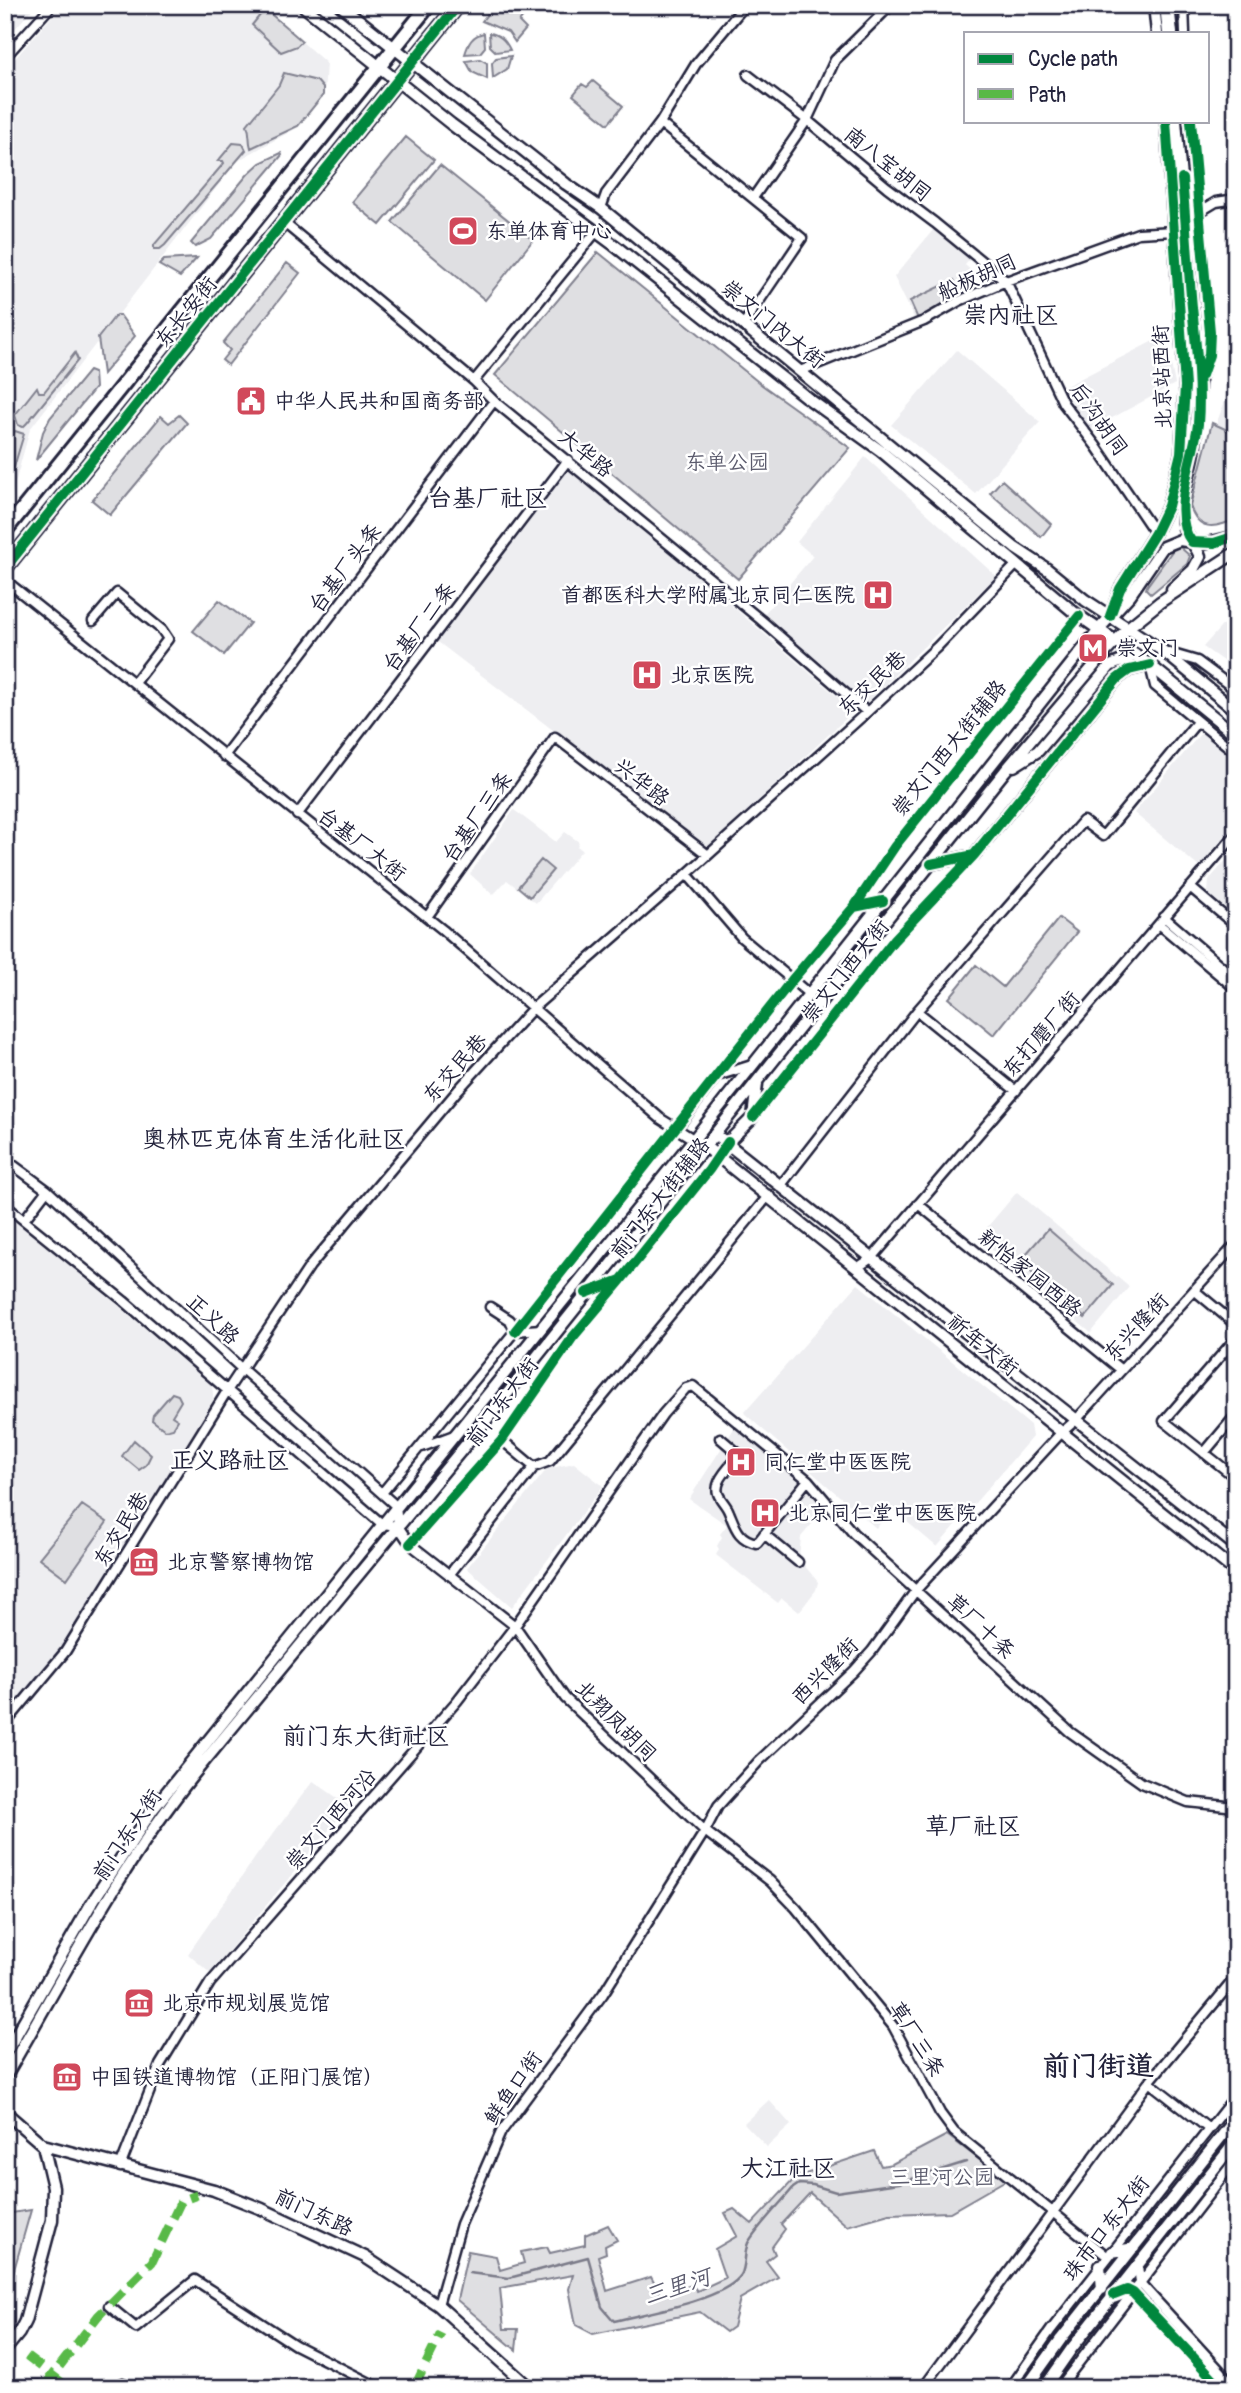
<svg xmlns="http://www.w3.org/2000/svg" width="1241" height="2393" font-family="Pangolin,'LXGW WenKai TC',sans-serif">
  <rect width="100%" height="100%" fill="#fff"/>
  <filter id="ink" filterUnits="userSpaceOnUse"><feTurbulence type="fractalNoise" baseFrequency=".0143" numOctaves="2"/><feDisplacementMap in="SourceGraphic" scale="14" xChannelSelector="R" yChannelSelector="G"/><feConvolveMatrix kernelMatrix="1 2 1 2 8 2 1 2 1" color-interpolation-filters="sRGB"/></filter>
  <g filter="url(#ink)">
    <path fill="#eeeef1" d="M5 5H36L5 40Z
      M62 5H260L326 63 324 95 293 130 237 161 30 429 11 498 5 508V70Z
      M934 229 971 258 965 265 974 273 968 279 973 293 916 322 894 277Z
      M1165 335 1175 384 1088 431 1064 387Z
      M957 350 1040 422 976 494 891 425Z
      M1236 373V434L1218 426V419Z
      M865 457 996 576 866 703 764 614 813 556 797 542Z
      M569 466 854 711 707 848 434 639Z
      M1236 610V670L1203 647Z
      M1201 733 1236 761V822L1199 867 1134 813Z
      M514 810 556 842 565 832 579 842 577 846 582 850 536 903 507 880 493 895 470 874Z
      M1236 849V916L1208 893 1209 880Z
      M1017 1192 1129 1287 1091 1333 978 1238Z
      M5 1213 120 1307 212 1386 213 1393V1400L62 1649 5 1716Z
      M858 1284 1030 1425 1032 1437 937 1547 893 1510 876 1528 744 1413Z
      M735 1427 827 1506 801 1537 799 1559 818 1582 816 1590 799 1612 782 1598 778 1603 716 1555 719 1549 717 1546 722 1537 720 1534 727 1525 689 1499Z
      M574 1463 603 1486 512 1607 467 1568 547 1469Z
      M313 1781 349 1806 210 1973 188 1954 257 1855Z
      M769 2100 791 2125 767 2147 744 2123Z"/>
    <path fill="#dfdfe2" stroke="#80808e" stroke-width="2" d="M494 5H533L519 22 526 29 515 42 508 32 482 21Z
      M265 9 302 41 297 46 281 52 252 25Z
      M484 33 485 47 480 53 465 54C468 44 472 35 484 33Z
      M489 33C499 34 506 41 510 50L496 52 490 46Z
      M511 56 507 69 493 78 492 63 496 58Z
      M480 59 487 63V79L472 72 466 61Z
      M284 73 317 81 323 88V95L298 126 251 148C248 139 251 134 247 125L279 85Z
      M593 81 623 106 608 124 573 95 582 84 587 87Z
      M406 137 434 160 380 225 352 202Z
      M233 143 243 144 246 150 165 245 160 249H154V245L224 163 223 161H218Z
      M281 153 282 155 211 239 195 247 191 243 248 174 260 163Z
      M440 165 533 240 485 300 392 222Z
      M598 252 762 385 850 448 738 579 495 375Z
      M197 258 180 277 159 265 164 260Z
      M287 263 300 273 228 365 222 360 230 350 223 343Z
      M954 280 963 298 918 319 910 301Z
      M116 315H120L135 336 103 374 98 338Z
      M75 353 78 360 27 423 23 427 18 425 15 415 37 387 39 392H44Z
      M89 371 94 373 95 388 36 460 43 432 50 418Z
      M179 415 187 423 110 515 92 500 161 416 169 423Z
      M1212 423 1236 434V519C1214 529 1198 531 1190 506Z
      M15 431 24 434 14 467 5 478V435L13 434Z
      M1002 480 1051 524 1041 537 990 493Z
      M1175 547H1180L1190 556 1187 564 1151 594 1146 589 1147 586Z
      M219 600 250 623 224 655 193 631Z
      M541 860 553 870 530 897 518 887Z
      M1059 918 1077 932 994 1035 949 998 976 965 1003 987Z
      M1048 1229 1113 1285 1085 1318 1019 1262Z
      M172 1393 178 1395 181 1401 172 1416 178 1420 173 1428 165 1430 152 1420 153 1415Z
      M134 1440 151 1455 146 1465 139 1470 122 1456Z
      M82 1505 107 1522 67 1579 39 1558Z
      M947 2135 1006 2180 950 2212 889 2214 847 2226 810 2193 781 2224 785 2229 772 2247 775 2254 766 2261 778 2277 740 2299 733 2327 726 2332 700 2312 593 2334 576 2325 569 2289 573 2275 500 2288 504 2329H518L516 2350 457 2300 468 2251 496 2256 500 2270 524 2263 521 2252 547 2247 550 2253 585 2245V2235L608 2225 617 2240 605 2246 606 2253 598 2256 607 2291 651 2277 661 2296 692 2285 697 2291 725 2278 715 2249 737 2236 725 2213 734 2209 752 2224 796 2177 874 2151 881 2166 892 2164Z
      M31 2210 12 2277 5 2292V2214Z"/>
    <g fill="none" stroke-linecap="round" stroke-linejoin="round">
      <path stroke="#7a7a88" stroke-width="2.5" d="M469 2273 509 2278 588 2257 602 2307 614 2321C644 2313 723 2301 741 2275 746 2267 744 2252 748 2243 758 2226 780 2204 793 2188L799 2184 813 2185 836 2192 899 2183 966 2162"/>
      <g stroke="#22223b" stroke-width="13">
        <path id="minor" d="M1170 5 1173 33
          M1184 5 1185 33
          M5 57 52 5
          M748 75 807 120 887 187 935 223 1006 281 1063 403 1096 446 1155 533
          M1191 121 1210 332 1209 355 1200 383
          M660 123 802 238 743 325
          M753 198 807 120 835 60 891 5
          M601 208 606 194 660 123 696 64 745 5
          M1186 220 1216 202 1236 199
          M283 222 474 381 494 401 761 620 867 712
          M800 371 924 321 959 301 1006 281 1138 233 1174 231
          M474 381 596 232
          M5 580 443 930 661 1119 706 1147
          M93 621 117 593 162 630 168 639 134 683
          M1166 652 1197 661 1236 690
          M1150 665 1155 686 1236 753
          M224 756 494 401
          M297 815 568 460
          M687 874 742 938 809 994
          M1190 887 1236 926
          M427 917 555 737 708 855
          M1164 917 1236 979
          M1159 924 1236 989
          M917 1011 1016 1091
          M717 1076 752 1065
          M676 1129 792 980 854 907 883 901
          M5 1159 47 1190 243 1370 396 1506 398 1526 410 1544 515 1626 565 1698 705 1831 770 1881 796 1908 893 2026 940 2113 954 2132 1108 2257
          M781 1185 917 1011 1083 821 1103 836 1197 722
          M918 1204 1120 1369
          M5 1205 124 1301 382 1524 398 1526
          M24 1220 47 1190
          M857 1268 873 1257 1236 834
          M1194 1290 1236 1325
          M588 1292 621 1280 709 1170 728 1142
          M490 1307 510 1320 515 1331
          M1236 1338 1164 1421 1236 1478
          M720 1438 740 1455C733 1463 723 1472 719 1482 713 1496 725 1501 729 1512 735 1526 738 1540 757 1543L808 1480
          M502 1440 534 1467 550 1461 769 1195
          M422 1447 454 1435
          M1204 1453 1236 1415
          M382 1493 515 1331 541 1329
          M764 1534 798 1562
          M449 1575 534 1467
          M5 1724 65 1652 227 1391 310 1266 458 1090 533 1008 687 874 867 712 937 647 1016 565
          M1149 2082 1209 2129
          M120 2167 160 2065 210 1983 457 1701 515 1626 663 1414 686 1388 693 1386 808 1480 853 1533 1070 1732 1142 1783 1188 1802 1236 1807
          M1138 2265 1140 2283 1236 2388
          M1116 2294 1127 2290 1133 2293 1222 2388
          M438 2305 461 2224 501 2132 603 1994 705 1831 718 1806 759 1761 854 1671 872 1651 916 1590 1061 1433 1076 1420 1236 1244
          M109 2306 136 2328 195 2280 295 2345 380 2388
          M123 2383 129 2388
          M923 2388 1149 2082 1236 1977
          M1010 2388 1051 2330 1236 2095
          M1059 2388 1236 2159"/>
      </g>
      <g stroke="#22223b" stroke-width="15">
        <path id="major" d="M302 5 451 124 614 245 806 397 881 451 1075 613 1150 665 1236 735
          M340 5 566 184 601 208 1015 548 1047 569 1085 600 1163 651 1236 711
          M1154 5 1157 33
          M1165 5 1168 33
          M1172 589 1193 570 1200 557C1196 544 1184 536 1183 523 1180 498 1190 475 1194 452 1197 430 1198 408 1199 385L1176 121
          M1112 612 1120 589 1155 533 1168 506 1181 453 1185 386 1166 121
          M1014 766 1038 751 1110 666 1136 655
          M931 864 974 855 1117 679 1129 670 1150 665
          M715 1134 1236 1546
          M728 1142 753 1117 757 1084
          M706 1147 1236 1572
          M5 2054 91 1904 153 1809 694 1139 1099 629 1130 595 1163 547 1180 540 1204 544 1236 536
          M5 2077C65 1974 119 1868 193 1775L483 1424 1005 771 1103 655 1129 627 1160 602 1236 552
          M5 2112 43 2145 214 2190 262 2209 365 2257 438 2305 530 2388
          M1112 2252 1134 2248
          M1100 2266 1102 2289
          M5 2350 19 2333 25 2321 52 2220 53 2187 43 2145
          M1026 2388 1061 2339 1236 2118
          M1044 2388 1072 2348 1236 2141"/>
      </g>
      <g stroke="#22223b" stroke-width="18">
        <path id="highway" d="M5 531 429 5
          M5 568 458 5"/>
      </g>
      <use href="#minor" stroke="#fff" stroke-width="8"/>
      <use href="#major" stroke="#fff" stroke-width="10"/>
      <use href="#highway" stroke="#fff" stroke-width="12"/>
      <path stroke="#22223b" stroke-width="2" d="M9 2384C30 2380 46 2376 64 2388"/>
      <path stroke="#22223b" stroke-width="2.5" d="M1230 430 1236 413"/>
      <path stroke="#58b947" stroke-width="9" stroke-dasharray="18 9" stroke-linecap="butt" d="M27 2356 69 2388
        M43 2388 98 2316 152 2262 181 2201 197 2195
        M414 2388 441 2333"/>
      <g stroke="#fff" stroke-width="15">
        <path id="cycleway" d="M1191 121 1210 332 1209 355 1202 375
          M1182 179C1186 222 1188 264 1192 307 1196 346 1201 385 1198 424 1194 458 1169 514 1192 542L1214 543 1236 536
          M5 568 458 5
          M1110 616 1120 589 1155 533 1168 506 1181 453 1185 386 1166 121
          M931 864 974 855 1117 679 1129 670 1150 665
          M854 907 895 846 1079 616
          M753 1117 894 940 974 855
          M586 1293 621 1280 709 1170 728 1142
          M515 1331 792 980 854 907 883 901
          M410 1544 502 1440 573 1337 621 1280
          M1114 2295 1127 2290 1133 2293 1222 2388"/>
      </g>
      <use href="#cycleway" stroke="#00873e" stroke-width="10"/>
    </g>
  </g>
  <defs>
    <g id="stadium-square" transform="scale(1.575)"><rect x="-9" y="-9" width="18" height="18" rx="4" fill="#d1495b" stroke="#fff"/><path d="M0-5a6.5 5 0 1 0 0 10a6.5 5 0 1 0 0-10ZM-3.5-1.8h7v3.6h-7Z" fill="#fff"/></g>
    <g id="civic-square" transform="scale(1.575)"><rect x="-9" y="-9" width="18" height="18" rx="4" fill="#d1495b" stroke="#fff"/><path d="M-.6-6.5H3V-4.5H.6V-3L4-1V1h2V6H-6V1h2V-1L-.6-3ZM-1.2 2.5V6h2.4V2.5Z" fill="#fff"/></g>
    <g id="hospital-square" transform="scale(1.575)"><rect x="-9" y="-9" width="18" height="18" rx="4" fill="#d1495b" stroke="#fff"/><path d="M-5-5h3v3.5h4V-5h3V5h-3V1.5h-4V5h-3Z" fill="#fff"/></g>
    <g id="metro-square" transform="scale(1.575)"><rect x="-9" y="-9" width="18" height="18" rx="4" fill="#d1495b" stroke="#fff"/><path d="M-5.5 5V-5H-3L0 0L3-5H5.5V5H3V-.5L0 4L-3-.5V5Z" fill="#fff"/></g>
    <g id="museum-square" transform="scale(1.575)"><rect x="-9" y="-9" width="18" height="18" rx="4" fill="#d1495b" stroke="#fff"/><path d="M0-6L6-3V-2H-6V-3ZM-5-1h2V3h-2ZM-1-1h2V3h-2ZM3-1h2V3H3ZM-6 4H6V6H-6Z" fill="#fff"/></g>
  </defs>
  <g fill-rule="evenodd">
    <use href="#stadium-square" x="463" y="231"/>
    <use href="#civic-square" x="251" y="401"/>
    <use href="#hospital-square" x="878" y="595"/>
    <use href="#metro-square" x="1093" y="648"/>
    <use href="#hospital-square" x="647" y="675"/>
    <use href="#hospital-square" x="741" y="1462"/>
    <use href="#hospital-square" x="765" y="1513"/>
    <use href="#museum-square" x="144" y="1562"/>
    <use href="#museum-square" x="139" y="2003"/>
    <use href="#museum-square" x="67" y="2077"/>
  </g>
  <g text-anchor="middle" stroke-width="5" stroke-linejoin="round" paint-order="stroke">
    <g font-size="21" fill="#22223b" stroke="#fff">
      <text transform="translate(888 164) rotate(39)" y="7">南八宝胡同</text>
      <text transform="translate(977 277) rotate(-24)" y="7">船板胡同</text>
      <text transform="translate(186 312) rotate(-51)" y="7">东长安街</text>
      <text transform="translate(773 324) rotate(39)" y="7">崇文门内大街</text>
      <text transform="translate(1162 377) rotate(-92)" y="7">北京站西街</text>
      <text transform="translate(1099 419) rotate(55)" y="7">后沟胡同</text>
      <text transform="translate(586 453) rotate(39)" y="7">大华路</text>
      <text transform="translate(345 568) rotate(-53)" y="7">台基厂头条</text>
      <text transform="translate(419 627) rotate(-53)" y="7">台基厂二条</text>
      <text transform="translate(872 683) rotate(-43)" y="7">东交民巷</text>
      <text transform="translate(949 748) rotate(-51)" y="7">崇文门西大街辅路</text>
      <text transform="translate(642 782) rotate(38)" y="7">兴华路</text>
      <text transform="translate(477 817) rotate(-55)" y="7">台基厂三条</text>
      <text transform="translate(362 844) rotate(38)" y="7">台基厂大街</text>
      <text transform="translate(845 971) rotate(-51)" y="7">崇文门西大街</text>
      <text transform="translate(1041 1034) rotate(-49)" y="7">东打磨厂街</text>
      <text transform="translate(455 1068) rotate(-48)" y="7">东交民巷</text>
      <text transform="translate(660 1198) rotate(-52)" y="7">前门东大街辅路</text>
      <text transform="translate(1030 1273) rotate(39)" y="7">新怡家园西路</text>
      <text transform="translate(213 1319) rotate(43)" y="7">正义路</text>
      <text transform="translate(1136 1327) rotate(-47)" y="7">东兴隆街</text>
      <text transform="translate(983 1345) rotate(39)" y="7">祈年大街</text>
      <text transform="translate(502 1402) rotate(-53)" y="7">前门东大街</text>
      <text transform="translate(121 1529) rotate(-58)" y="7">东交民巷</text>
      <text transform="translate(981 1626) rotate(43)" y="7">草厂十条</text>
      <text transform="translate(825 1671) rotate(-45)" y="7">西兴隆街</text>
      <text transform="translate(616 1721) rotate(45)" y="7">北翔凤胡同</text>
      <text transform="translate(331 1819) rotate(-49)" y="7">崇文门西河沿</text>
      <text transform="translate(127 1835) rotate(-56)" y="7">前门东大街</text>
      <text transform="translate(917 2039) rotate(58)" y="7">草厂三条</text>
      <text transform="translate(513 2088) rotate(-55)" y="7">鲜鱼口街</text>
      <text transform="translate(314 2212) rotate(25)" y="7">前门东路</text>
      <text transform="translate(1106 2228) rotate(-52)" y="7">珠市口东大街</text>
    </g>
    <g font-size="21" fill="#22223b" stroke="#fff" text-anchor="start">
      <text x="486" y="238">东单体育中心</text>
      <text x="274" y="408">中华人民共和国商务部</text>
      <text x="855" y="602" text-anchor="end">首都医科大学附属北京同仁医院</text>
      <text x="1116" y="655">崇文门</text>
      <text x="670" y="682">北京医院</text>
      <text x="764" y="1469">同仁堂中医医院</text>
      <text x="788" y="1520">北京同仁堂中医医院</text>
      <text x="167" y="1569">北京警察博物馆</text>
      <text x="162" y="2010">北京市规划展览馆</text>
      <text x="90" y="2084">中国铁道博物馆（正阳门展馆）</text>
    </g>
    <g font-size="21" fill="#5b5b6d" stroke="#fff">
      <text x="727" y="469">东单公园</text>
      <text x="942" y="2184">三里河公园</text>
    </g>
    <g font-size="23" font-style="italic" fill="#5c5c6f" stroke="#fff">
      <text transform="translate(677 2286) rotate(-18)" y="8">三里河</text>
    </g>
    <g font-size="24" fill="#22223b" stroke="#fff">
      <text x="1011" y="323">崇内社区</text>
      <text x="488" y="506">台基厂社区</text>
      <text x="274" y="1147">奥林匹克体育生活化社区</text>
      <text x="230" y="1468">正义路社区</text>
      <text x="366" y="1744">前门东大街社区</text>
      <text x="973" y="1834">草厂社区</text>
      <text x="788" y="2176">大江社区</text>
    </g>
    <g font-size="28" font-weight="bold" fill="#22223b" stroke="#fff">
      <text x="1098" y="2075">前门街道</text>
    </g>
  </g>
  <rect width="1241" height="2393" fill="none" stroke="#fff" stroke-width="28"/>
  <rect x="14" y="14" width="1213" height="2365" fill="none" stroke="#22223b" stroke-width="2.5" filter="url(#ink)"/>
  <rect x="964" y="32" width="245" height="91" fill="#ffffff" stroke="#a7a7b1" stroke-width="2"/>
  <rect x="978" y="54" width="35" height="10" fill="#00873e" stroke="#a7a7b1" stroke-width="2"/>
  <text x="1028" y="66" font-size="21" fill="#22223b">Cycle path</text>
  <rect x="978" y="89" width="35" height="10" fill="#58b947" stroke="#a7a7b1" stroke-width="2"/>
  <text x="1028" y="102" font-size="21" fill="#22223b">Path</text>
</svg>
